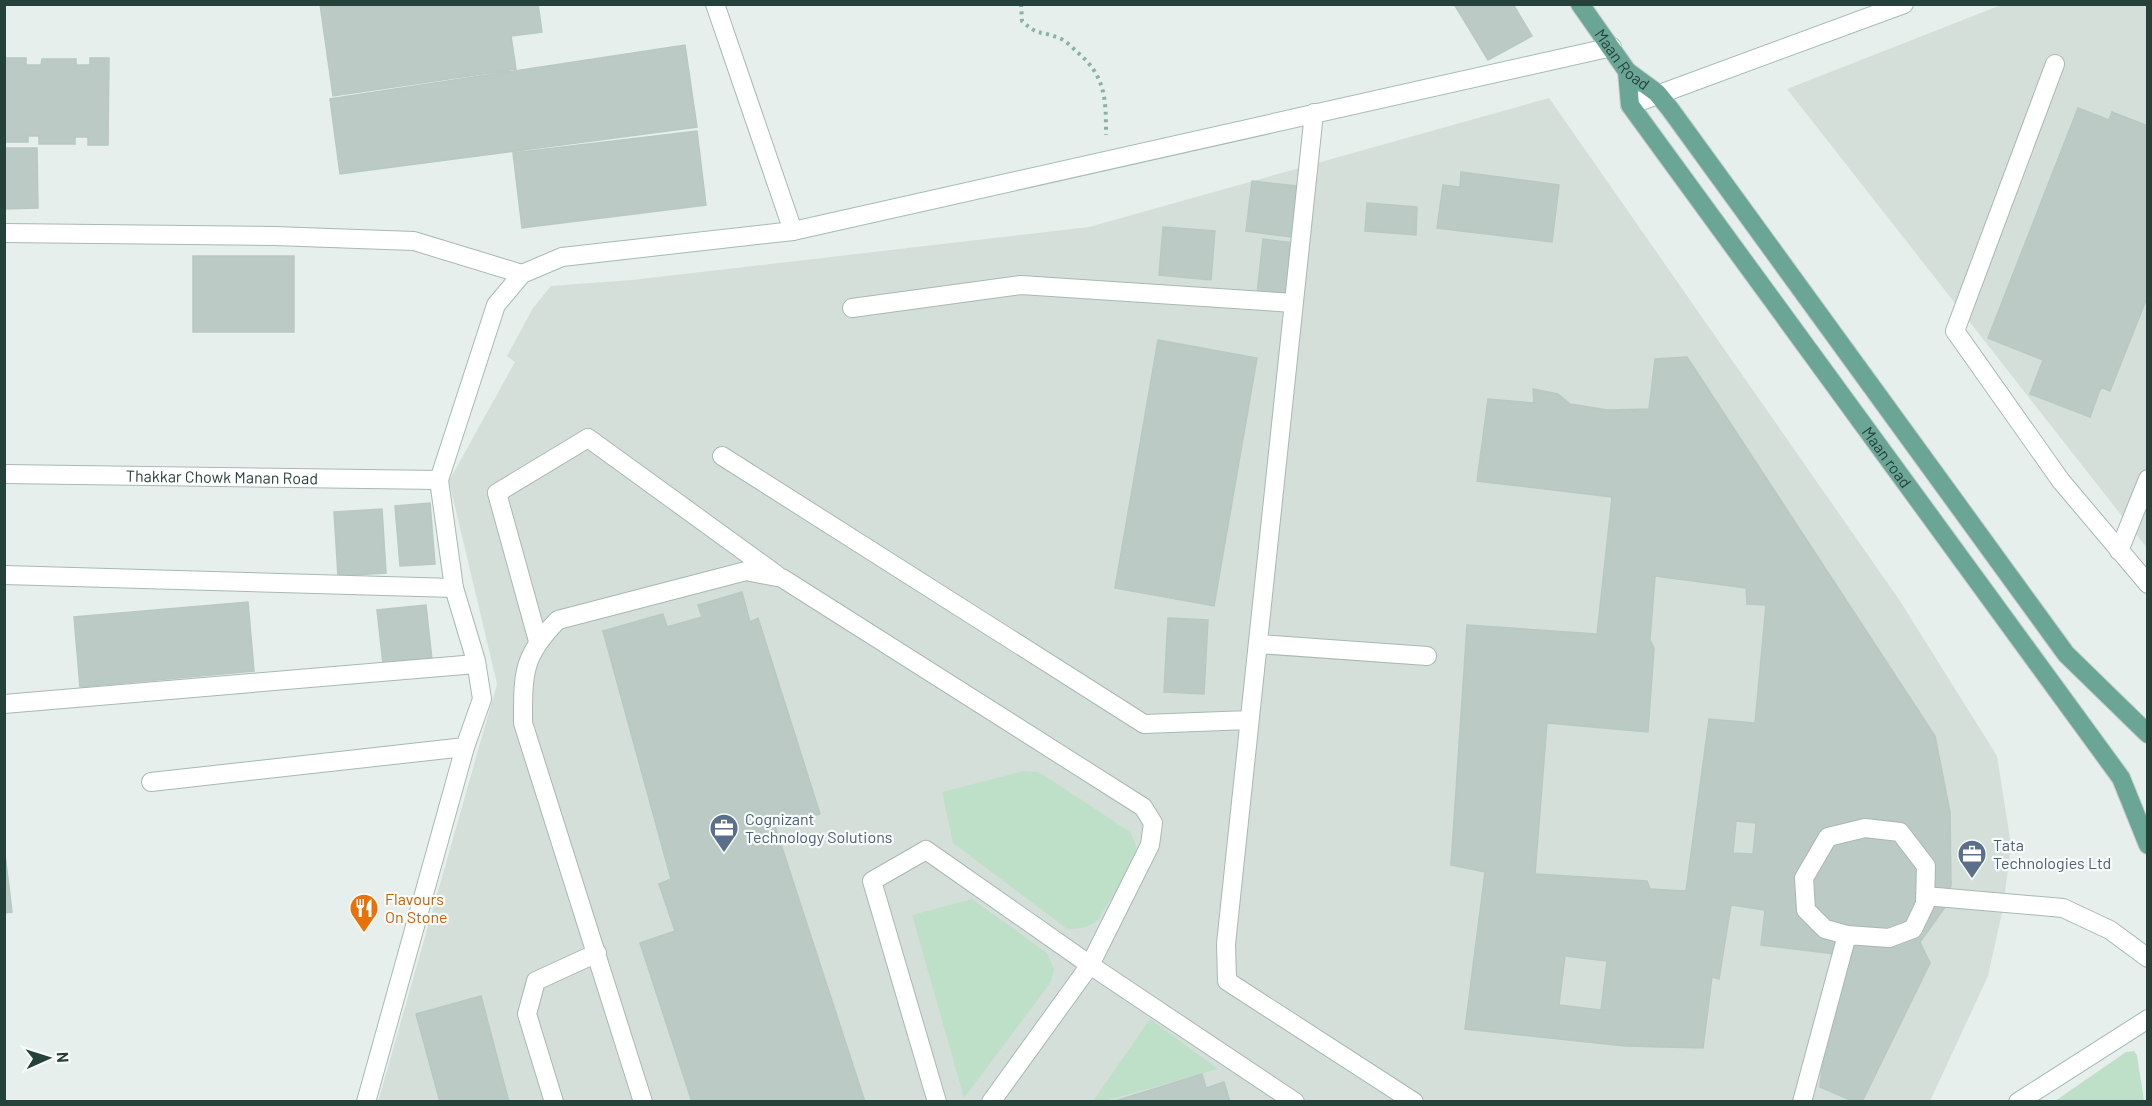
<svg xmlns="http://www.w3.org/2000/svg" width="2152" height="1106" font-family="Barlow,sans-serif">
  <rect width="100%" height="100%" fill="#e6efeb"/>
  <path fill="#d4dfda" d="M2001 5H2147V548L1787 89Z
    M1549 98 1900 601 1997 756 2011 845 2003 908 1988 976 1930 1101 378 1102 497 684 449 481 515 362 507 356 533 308 551 286 632 280 1089 227Z"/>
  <path fill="#bfe0c8" d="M1024 771 1037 772 1047 777 1130 832 1136 845 1135 859 1098 920C1088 928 1080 929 1067 929L953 843 942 792Z
    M972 899 1047 953 1054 969 1051 982 964 1098 912 915Z
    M1150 1019 1218 1069 1105 1101H1093Z
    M2134 1051 2137 1055 2144 1101H2055L2126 1052Z"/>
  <path fill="#bbcac4" stroke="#b8c9c2" stroke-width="1.5" fill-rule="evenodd" d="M320 4H538L542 32 511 36 516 69 333 96Z
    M1454 4H1513L1532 36 1488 60Z
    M685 45 697 127 340 174 330 99Z
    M4 58H26V65H41L42 59H76V65H90V58H109L108 145H88V137H75V144H39V136H28V142H4Z
    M2078 108 2109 120 2112 112 2148 126V295L2110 391 2101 387 2090 417 2030 394 2043 360 1988 338Z
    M697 131 706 205 522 228 513 153Z
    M4 148H37L38 208 4 209Z
    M1461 172 1559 185 1552 242 1437 228 1443 185 1460 187Z
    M1252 181 1305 187 1299 238 1246 231Z
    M1367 203 1417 207 1416 235 1365 231Z
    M1163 227 1215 231 1211 280 1159 275Z
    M1263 239 1294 243 1288 298 1257 294Z
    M193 256H294V332H193Z
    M1158 340 1257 358 1214 606 1115 588Z
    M1687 357 1935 736 1950 812 1951 885 1946 906 1920 942 1930 963 1862 1102H1855L1820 1087 1835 954 1761 945 1765 910 1731 905 1719 979 1712 977 1703 1048 1625 1046 1465 1029 1485 872 1451 865 1467 625 1597 634 1612 497 1477 481 1488 399 1534 403 1533 389 1558 394 1570 404 1608 410 1649 409 1655 359ZM1655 576 1746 588 1747 604 1766 605 1755 723 1709 719 1686 891 1650 889 1647 881 1535 874 1547 723 1648 732 1654 648 1650 640ZM1736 821 1756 823 1753 854 1733 853ZM1565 956 1607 961 1601 1010 1559 1005Z
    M430 503 435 564 400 566 395 506Z
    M382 509 386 573 338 576 334 512Z
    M742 592 750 622 758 618 820 814 775 826 865 1102H692L640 943 675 931 659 884 671 879 603 631 663 614 667 627 702 617 698 605Z
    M248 602 254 671 80 687 74 617Z
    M426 605 432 660 383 664 377 610Z
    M1168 618 1208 620 1204 694 1164 692Z
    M4 846 12 912 4 913Z
    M481 996 509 1102H440L416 1014Z
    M1202 1074 1206 1088 1224 1082 1230 1102H1112Z"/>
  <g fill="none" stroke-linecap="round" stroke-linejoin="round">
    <g stroke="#a8b8b2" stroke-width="20">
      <path id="lane" d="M715 4 793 231
        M2055 64 1955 331 2061 481 2148 584
        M1314 113 1226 944 1227 981 1414 1102
        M852 308 1021 285 1294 303
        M722 456 1144 724 1249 720
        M2119 551 2148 479
        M538 641 497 493 588 438 777 575
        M1258 644 1427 656
        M1865 828 1900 832 1926 866 1925 904 1913 929 1889 938 1847 935 1825 929 1806 910 1804 878 1828 837Z
        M1925 896 2063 908 2110 930 2148 958
        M554 1102 527 1014 536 981 597 953
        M643 1102 523 723C523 674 522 656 558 620L746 571 782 578 1143 807 1153 823 1150 845 1090 965 991 1102
        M937 1102 872 881 926 850 1090 965 1295 1102
        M1802 1102 1847 935"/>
    </g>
    <g stroke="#a8b8b2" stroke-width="20">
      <g id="street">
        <path d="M4 233 274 236 414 241 522 274"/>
        <path id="s1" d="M4 474 439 480"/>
        <path d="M4 575 454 588"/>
        <path d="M4 704 476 664"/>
        <path d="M151 782 465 747"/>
      </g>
    </g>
    <g stroke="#a4bbb3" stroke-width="20">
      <path id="secondary" d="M1630 105 1904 4
        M366 1102 465 747 482 699 476 661 454 588 439 480 496 305 522 274 562 257 793 231 1612 47
        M2018 1102 2148 1019"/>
    </g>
    <g stroke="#c2cac8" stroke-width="20">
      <g id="primary">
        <path id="s2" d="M1580 4 1627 71 1657 93 1670 109 2066 654 2148 734"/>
        <path id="s3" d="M1627 71 1630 105 2121 778 2148 845"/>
      </g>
    </g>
    <path stroke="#86b3a5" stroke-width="4" stroke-dasharray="3 4.5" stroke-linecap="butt" d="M1021 4 1022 21C1039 37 1040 30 1059 38 1065 40 1072 47 1077 52 1106 76 1106 100 1106 135"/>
    <use href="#lane" stroke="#fff" stroke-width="18"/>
    <use href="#street" stroke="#fff" stroke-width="18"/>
    <use href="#secondary" stroke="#fff" stroke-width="18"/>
    <use href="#primary" stroke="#6aa596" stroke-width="18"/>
  </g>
  <defs>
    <g id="office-pin" transform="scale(1.5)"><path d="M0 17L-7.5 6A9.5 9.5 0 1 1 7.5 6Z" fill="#5c6f8a" stroke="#f7fbf9"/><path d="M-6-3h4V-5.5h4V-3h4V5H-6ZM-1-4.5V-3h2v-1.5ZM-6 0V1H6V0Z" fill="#fff"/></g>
    <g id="restaurant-pin" transform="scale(1.5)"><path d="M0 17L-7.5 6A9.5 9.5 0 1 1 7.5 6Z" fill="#e8710a" stroke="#f7fbf9"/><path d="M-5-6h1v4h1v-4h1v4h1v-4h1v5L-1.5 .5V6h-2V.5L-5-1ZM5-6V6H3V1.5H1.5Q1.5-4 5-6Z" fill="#fff"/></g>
  </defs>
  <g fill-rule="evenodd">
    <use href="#office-pin" x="724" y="828"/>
    <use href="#office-pin" x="1972" y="854"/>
    <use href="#restaurant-pin" x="364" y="908"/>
  </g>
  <g text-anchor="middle" stroke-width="4.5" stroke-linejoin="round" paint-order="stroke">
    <g font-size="16" fill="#24423a" stroke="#f7fbf9">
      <text dy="6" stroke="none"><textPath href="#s2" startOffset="70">Maan Road</textPath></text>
      <text dy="6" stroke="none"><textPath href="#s3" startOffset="470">Maan road</textPath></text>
      <text dy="6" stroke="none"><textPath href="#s1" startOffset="218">Thakkar Chowk Manan Road</textPath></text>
    </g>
    <g font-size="16" fill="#4e5e75" stroke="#f7fbf9" text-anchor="start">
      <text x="745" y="825">Cognizant<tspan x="745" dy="18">Technology Solutions</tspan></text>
      <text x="1993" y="851">Tata<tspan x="1993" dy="18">Technologies Ltd</tspan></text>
    </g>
    <g font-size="16" fill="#c56008" stroke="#f7fbf9" text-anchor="start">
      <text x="385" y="905">Flavours<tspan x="385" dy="18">On Stone</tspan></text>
    </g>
  </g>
  <rect width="2152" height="1106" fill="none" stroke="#24423a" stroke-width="12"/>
  <g transform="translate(48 1058) rotate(87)" stroke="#f7fbf9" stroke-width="4.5" paint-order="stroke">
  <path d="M0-4.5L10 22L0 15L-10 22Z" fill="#24423a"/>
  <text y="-9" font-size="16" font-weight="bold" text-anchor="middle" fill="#24423a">N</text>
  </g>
</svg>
